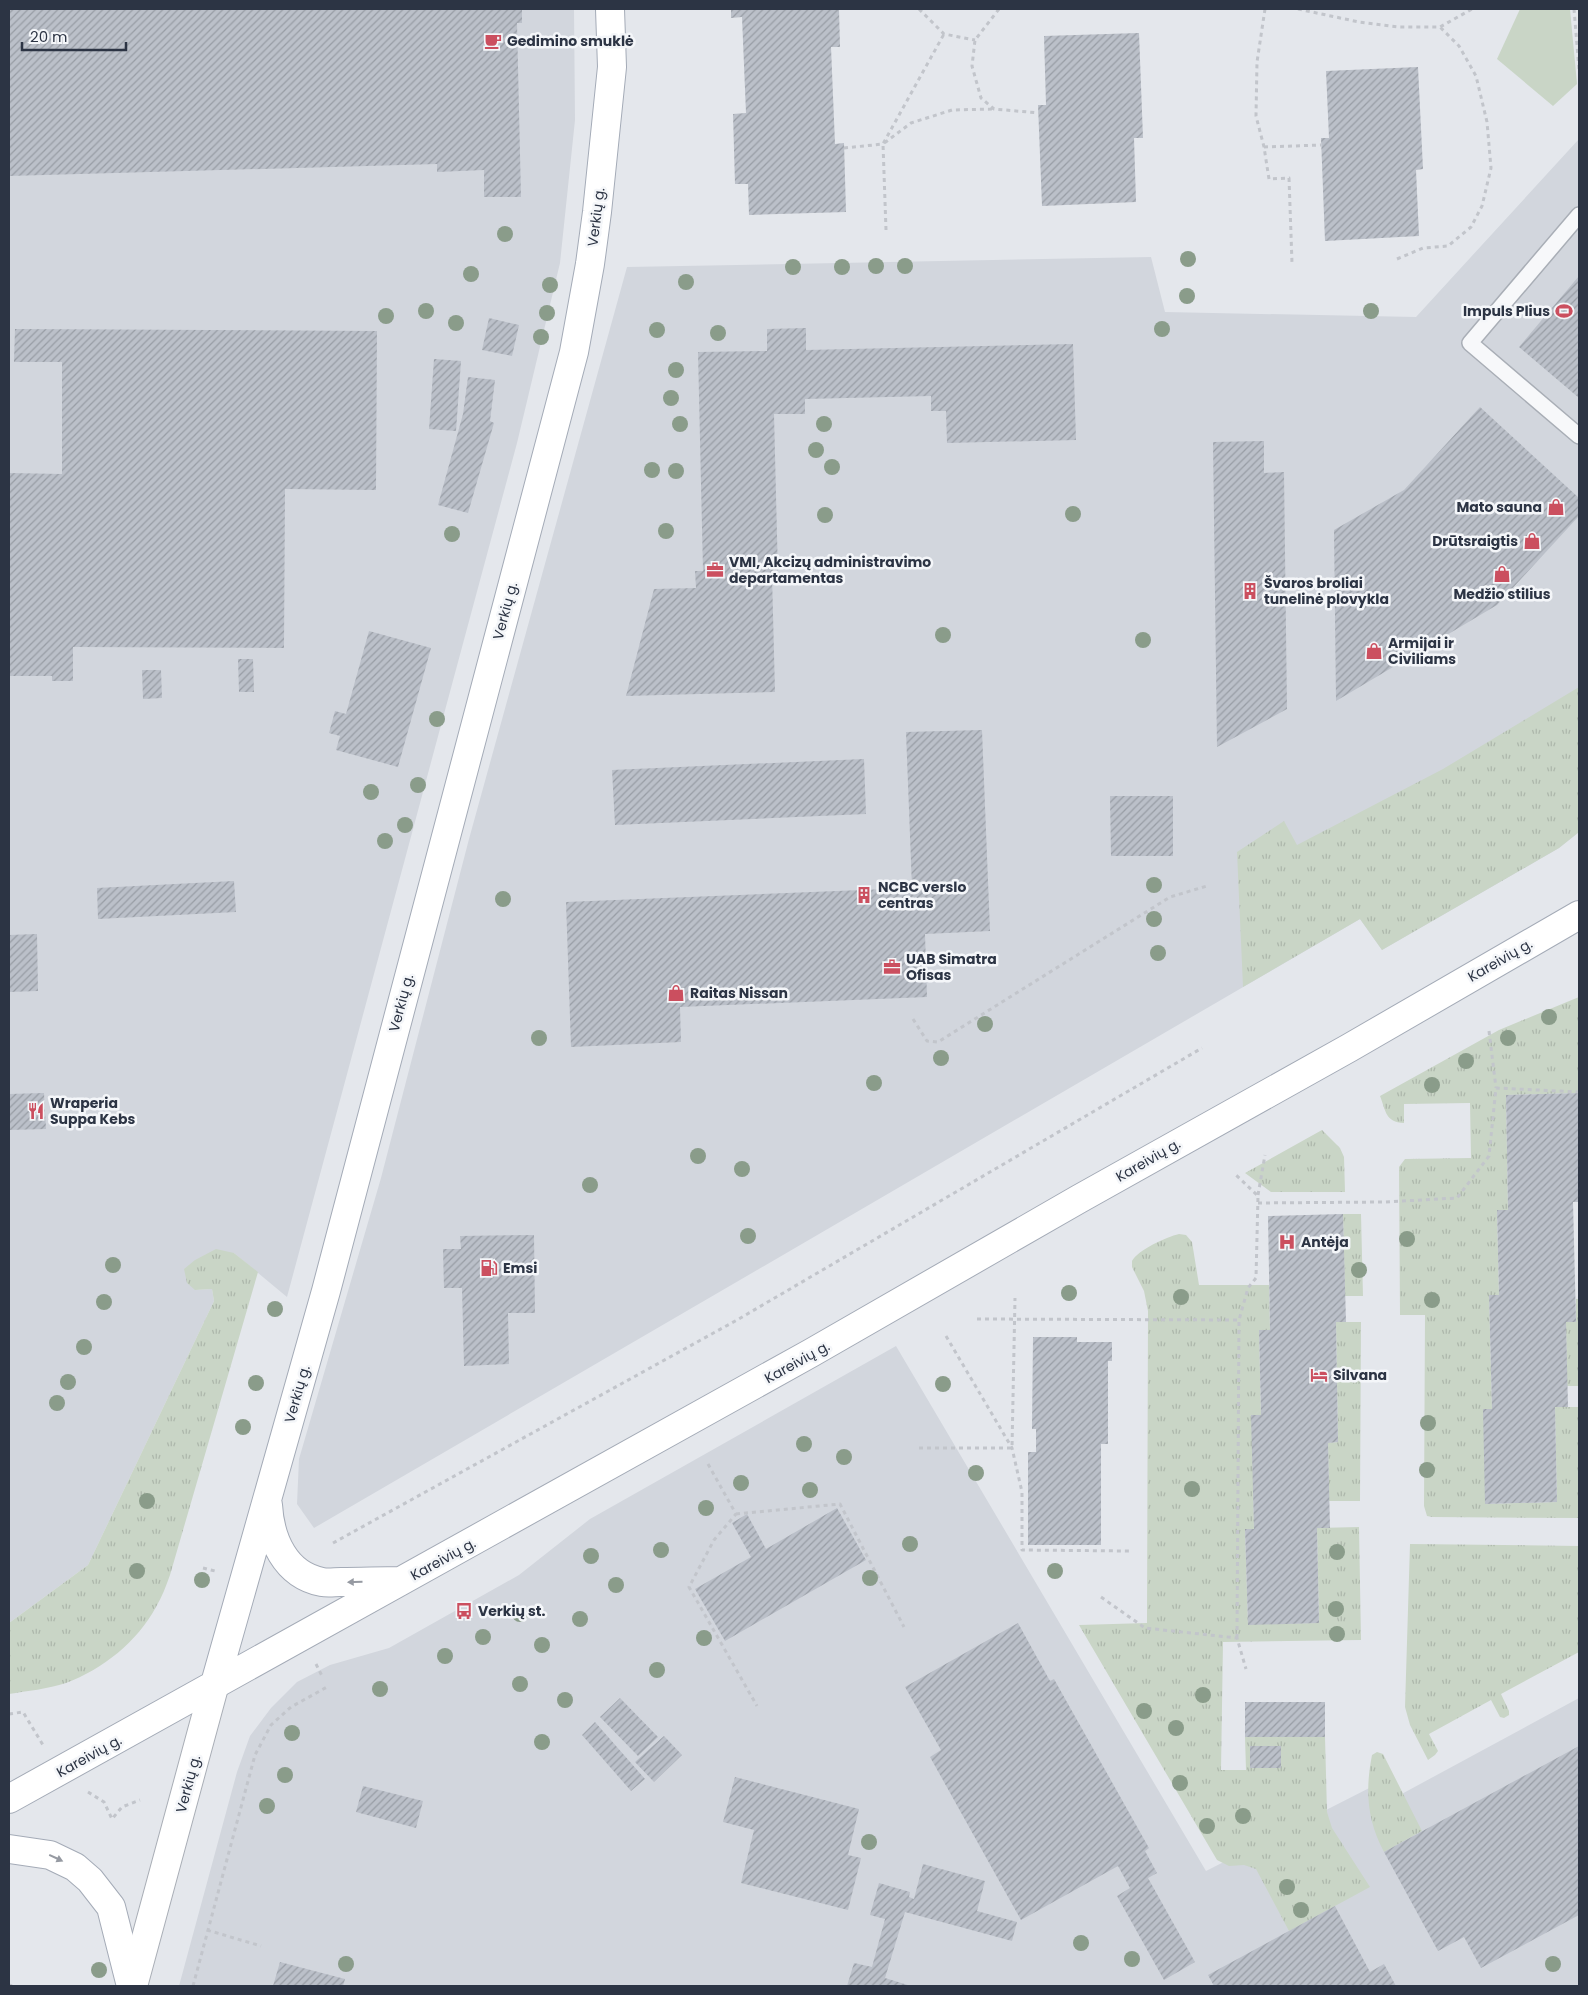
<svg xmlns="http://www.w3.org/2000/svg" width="1588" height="1995" font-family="Poppins,sans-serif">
  <defs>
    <pattern id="grass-tufts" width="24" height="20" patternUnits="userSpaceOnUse" patternTransform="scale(1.25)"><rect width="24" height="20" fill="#c9d5c6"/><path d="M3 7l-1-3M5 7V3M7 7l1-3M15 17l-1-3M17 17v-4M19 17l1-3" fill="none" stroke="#adb7ab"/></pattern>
    <pattern id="building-hatch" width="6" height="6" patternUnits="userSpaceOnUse" patternTransform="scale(1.25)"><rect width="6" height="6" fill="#bbc0c9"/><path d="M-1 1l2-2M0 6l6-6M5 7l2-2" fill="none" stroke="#989da5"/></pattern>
  </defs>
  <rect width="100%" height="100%" fill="#e4e7ec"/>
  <path fill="#d2d6dd" d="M9 9H574L575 120 560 263 517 443 287 1297 234 1253 195 1290 212 1289 214 1301 88 1565 9 1623Z
    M1579 139V832L1559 848 1382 950 1360 919 314 1528 297 1504 299 1459 381 1178 469 839 627 267 1151 257 1165 312 1416 317Z
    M896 1346 1206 1871 1389 1778 1398 1796 1579 1698V1986H179L237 1772 250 1736 271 1708 297 1682 330 1665 389 1648 519 1575 590 1519Z"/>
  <path fill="url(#grass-tufts)" d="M1579 687V832L1559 848 1382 950 1360 919 1243 987 1237 852 1284 821 1297 845 1443 769Z
    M1579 997V1093L1506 1095 1508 1210 1497 1211 1499 1295H1489L1492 1409 1485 1504 1557 1502 1555 1407H1579V1518L1432 1517 1427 1516 1424 1506 1425 1315H1400L1399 1167 1405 1159 1471 1158 1470 1103 1404 1104V1123C1385 1122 1386 1111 1380 1096L1499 1030Z
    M1322 1130 1340 1148 1344 1157 1345 1192H1271L1245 1173Z
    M1343 1214H1361L1363 1296H1345Z
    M1179 1234 1186 1235 1192 1242 1199 1285H1269L1270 1330 1259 1331 1261 1415H1252L1254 1529H1245L1248 1624 1319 1623 1317 1528 1359 1527 1361 1640 1223 1642 1221 1770H1246L1245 1737H1325L1327 1812 1332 1828 1370 1887 1289 1931 1256 1869 1244 1865 1229 1866 1217 1860 1079 1625 1147 1623 1148 1311 1144 1291 1132 1267V1261C1138 1250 1166 1237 1179 1234Z
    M216 1249 234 1253 258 1272 170 1575C166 1586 162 1597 156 1607 137 1642 103 1669 66 1683 48 1689 27 1691 9 1694V1623L88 1565 214 1301 212 1289 195 1290 187 1283 184 1269 195 1260Z
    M1576 1299H1579V1386H1567L1566 1322H1576Z
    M1336 1322H1361L1360 1501H1329L1328 1443 1338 1442Z
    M1410 1544 1579 1546V1652L1501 1694 1509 1711V1715L1504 1718 1500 1717 1491 1700 1429 1734 1438 1751 1435 1755 1428 1760 1410 1725 1405 1707Z
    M1377 1752 1383 1754 1422 1831 1384 1852C1367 1820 1365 1791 1372 1755Z"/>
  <path fill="#c9d5c6" d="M1520 9H1570L1577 84 1553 106 1497 59Z"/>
  <path fill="url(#building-hatch)" d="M9 9H522V23H517L521 197H484V170L437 172V164L9 176Z
    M731 9H839L840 47H831L835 144 844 143 846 212 749 215 748 184H735L733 114 746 113 742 17 731 18Z
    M1139 33 1143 138H1134L1136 202 1042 206 1038 105H1046L1044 36Z
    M1418 67 1423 169 1416 170 1419 236 1325 241 1321 138H1329L1326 71Z
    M1579 276V398L1519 347Z
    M489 318 519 325 512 356 482 350Z
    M806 328V350L1073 344 1076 440 947 443 946 411H931V396L805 399V414H774L778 575H772L775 692 626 696 654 589 696 588 695 571H703L698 352 767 351V329Z
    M15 329 377 331 376 490 285 489 284 648 73 647V681H52V676H9V473L62 474V362H14Z
    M434 359 461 361 456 431 429 429Z
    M468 377 495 380 490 421 494 423 468 513 438 505 463 414Z
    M1480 407 1579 498V516L1497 605 1336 701 1334 530 1404 490Z
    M1264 441V473L1284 472 1287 709 1217 747 1213 442Z
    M369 631 431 648 398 767 336 750 340 736 329 733 335 711 346 714Z
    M238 659H253L254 692H239Z
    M142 670H161L162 698 143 699Z
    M982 730 990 931 925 934 927 997 680 1007 681 1042 571 1047 566 902 912 888 906 732Z
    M864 759 866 814 615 825 612 770Z
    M1110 796H1173V856H1111Z
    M234 881 236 912 98 919 97 888Z
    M37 934 38 991 9 992V935Z
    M44 1093 46 1129 9 1130V1094Z
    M1579 1093V1202H1573L1576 1322H1566L1568 1407H1555L1557 1502 1485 1504 1483 1409H1492L1489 1295H1499L1497 1210H1508L1506 1095Z
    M1343 1214 1346 1322H1336L1338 1442 1328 1443 1330 1528H1317L1319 1623 1248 1625 1245 1529H1254L1251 1415H1261L1259 1330H1270L1268 1216Z
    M534 1235 535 1313H508L509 1364 464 1366 462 1288H444L443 1249H461L460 1236Z
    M1033 1337H1077V1342H1112V1361H1108V1444H1101V1545H1028V1452H1036V1429H1032Z
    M837 1508 866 1560 725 1641 695 1589 751 1557 732 1523 747 1514 766 1549Z
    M1018 1623 1050 1681 1054 1679 1149 1848 1145 1851 1157 1873 1148 1878 1195 1962 1164 1980 1117 1896 1130 1888 1118 1866 1021 1920 930 1757 941 1750 905 1687Z
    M620 1698 658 1737 638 1756 600 1717Z
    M1245 1702H1325V1737H1245Z
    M595 1722 645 1779 631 1791 582 1735Z
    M664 1736 682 1755 654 1782 635 1762Z
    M1250 1746H1281V1768H1250Z
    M1579 1746V1915L1481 1968 1464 1937 1438 1951 1384 1852Z
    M735 1777 859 1809 848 1855 861 1858 848 1910 741 1883 754 1830 723 1822Z
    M363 1786 423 1801 416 1828 356 1812Z
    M923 1864 985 1881 977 1911 1017 1922 1012 1941 905 1912 885 1978 911 1986H847L854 1963 872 1967 885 1919 870 1915 879 1883 910 1892 909 1897 914 1899Z
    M1335 1906 1370 1972 1384 1964 1396 1986H1214L1208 1975Z
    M280 1962 345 1979 343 1986H273Z"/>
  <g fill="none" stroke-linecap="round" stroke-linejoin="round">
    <g stroke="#a9aeb6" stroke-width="18">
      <path id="lane" d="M1579 215 1470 343 1579 436"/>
    </g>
    <g stroke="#a9aeb6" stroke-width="30">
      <path id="secondary" d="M133 1986 214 1687"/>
    </g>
    <g stroke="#a4abb7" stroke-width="30">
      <path id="primary" d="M268 1505C270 1539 285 1575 322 1582 328 1583 335 1582 341 1582 361 1582 380 1581 400 1581
        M214 1687 326 1291 574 352 590 264 597 212 612 67 610 9
        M9 1799 811 1353 1079 1199 1349 1048 1579 915
        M9 1849 50 1855 75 1867 90 1880 111 1907 131 1986"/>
    </g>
    <path stroke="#c2c5cb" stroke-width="3" stroke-dasharray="4 4" stroke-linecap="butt" d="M919 9 944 34 975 40
      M999 9 975 40 972 66 981 98 994 109 1039 113
      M1265 9 1257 62 1256 116 1264 147 1269 179 1289 178 1292 263
      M1298 9 1359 22 1399 27H1440L1472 9
      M1574 9 1579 69
      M1264 147 1321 145
      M844 148 883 144 944 34
      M886 230 883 144 911 123 952 110 994 109
      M1397 259 1423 248 1448 246 1471 227 1482 206 1491 168 1487 122 1476 76 1459 46 1440 27
      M913 1019 927 1041 938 1042 1170 897 1207 886
      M1489 1031 1496 1088
      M1258 1195 1265 1155
      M1258 1203 1385 1202 1457 1198 1489 1156 1496 1088 1579 1092
      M977 1319 1239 1320 1248 1288 1256 1278 1258 1196 1234 1173
      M946 1336 1012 1448 1022 1492V1550L1129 1551
      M919 1448H1012L1015 1298
      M708 1464 736 1514 714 1540 689 1587 757 1706
      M736 1514 840 1504 904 1627
      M333 1543 737 1320 1202 1048
      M203 1568 215 1571
      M1101 1597 1145 1628 1237 1638 1246 1669
      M1237 1638 1239 1320
      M316 1664 323 1678
      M9 1714 23 1712 43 1745
      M88 1792 104 1802 112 1819 122 1807 140 1800
      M207 1930 261 1946
      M9 1985 12 1986
      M193 1986 255 1755 271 1725 291 1707 327 1687"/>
    <use href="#lane" stroke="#f7f8fa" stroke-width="15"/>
    <use href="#secondary" stroke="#fff" stroke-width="28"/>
    <use href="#primary" stroke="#fff" stroke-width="28"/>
  </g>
  <g fill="#8a9c8a">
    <circle cx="505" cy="234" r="8"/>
    <circle cx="1188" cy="259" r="8"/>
    <circle cx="876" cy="266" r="8"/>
    <circle cx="905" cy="266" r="8"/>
    <circle cx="793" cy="267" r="8"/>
    <circle cx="842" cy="267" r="8"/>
    <circle cx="471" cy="274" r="8"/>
    <circle cx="686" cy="282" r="8"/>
    <circle cx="550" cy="285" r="8"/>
    <circle cx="1187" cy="296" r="8"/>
    <circle cx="426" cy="311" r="8"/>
    <circle cx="1371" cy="311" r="8"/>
    <circle cx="547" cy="313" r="8"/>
    <circle cx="386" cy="316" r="8"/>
    <circle cx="456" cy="323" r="8"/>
    <circle cx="1162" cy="329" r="8"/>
    <circle cx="657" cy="330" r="8"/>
    <circle cx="718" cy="333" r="8"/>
    <circle cx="541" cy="337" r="8"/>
    <circle cx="676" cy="370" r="8"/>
    <circle cx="671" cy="398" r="8"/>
    <circle cx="680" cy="424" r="8"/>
    <circle cx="824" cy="424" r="8"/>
    <circle cx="816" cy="450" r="8"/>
    <circle cx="832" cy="467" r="8"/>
    <circle cx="652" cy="470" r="8"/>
    <circle cx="676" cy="471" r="8"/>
    <circle cx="1073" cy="514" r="8"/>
    <circle cx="825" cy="515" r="8"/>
    <circle cx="666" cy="531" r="8"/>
    <circle cx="452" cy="534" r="8"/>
    <circle cx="943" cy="635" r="8"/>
    <circle cx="1143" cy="640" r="8"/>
    <circle cx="437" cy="719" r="8"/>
    <circle cx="418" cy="785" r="8"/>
    <circle cx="371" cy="792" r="8"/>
    <circle cx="405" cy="825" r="8"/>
    <circle cx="385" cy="841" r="8"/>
    <circle cx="1154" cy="885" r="8"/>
    <circle cx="503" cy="899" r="8"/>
    <circle cx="1154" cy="919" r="8"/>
    <circle cx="1158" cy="953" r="8"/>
    <circle cx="1549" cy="1017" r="8"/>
    <circle cx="985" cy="1024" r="8"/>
    <circle cx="539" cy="1038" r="8"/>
    <circle cx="1508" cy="1038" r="8"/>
    <circle cx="941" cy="1058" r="8"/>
    <circle cx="1466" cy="1061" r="8"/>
    <circle cx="874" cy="1083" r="8"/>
    <circle cx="1432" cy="1085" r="8"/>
    <circle cx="698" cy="1156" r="8"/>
    <circle cx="742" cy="1169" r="8"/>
    <circle cx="590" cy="1185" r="8"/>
    <circle cx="748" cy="1236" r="8"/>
    <circle cx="1407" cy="1239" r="8"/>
    <circle cx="113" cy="1265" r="8"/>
    <circle cx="1359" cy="1270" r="8"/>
    <circle cx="1069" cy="1293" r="8"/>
    <circle cx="1181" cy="1297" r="8"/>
    <circle cx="1432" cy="1300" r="8"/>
    <circle cx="104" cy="1302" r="8"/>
    <circle cx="275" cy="1309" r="8"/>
    <circle cx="84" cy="1347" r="8"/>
    <circle cx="68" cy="1382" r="8"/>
    <circle cx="256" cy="1383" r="8"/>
    <circle cx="943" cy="1384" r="8"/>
    <circle cx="57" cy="1403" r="8"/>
    <circle cx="1428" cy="1423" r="8"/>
    <circle cx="243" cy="1427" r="8"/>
    <circle cx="804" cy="1444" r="8"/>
    <circle cx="844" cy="1457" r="8"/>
    <circle cx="1427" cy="1470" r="8"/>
    <circle cx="976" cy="1473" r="8"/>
    <circle cx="741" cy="1483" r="8"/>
    <circle cx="1192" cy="1489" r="8"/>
    <circle cx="810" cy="1490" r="8"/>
    <circle cx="147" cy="1501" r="8"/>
    <circle cx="706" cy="1508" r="8"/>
    <circle cx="910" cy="1544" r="8"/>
    <circle cx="661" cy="1550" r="8"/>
    <circle cx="1337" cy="1552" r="8"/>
    <circle cx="591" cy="1556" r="8"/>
    <circle cx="137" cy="1571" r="8"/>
    <circle cx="1055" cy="1571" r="8"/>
    <circle cx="870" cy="1578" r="8"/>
    <circle cx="202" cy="1580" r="8"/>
    <circle cx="616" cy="1585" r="8"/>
    <circle cx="1336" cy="1609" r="8"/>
    <circle cx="520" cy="1614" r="8"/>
    <circle cx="580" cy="1619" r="8"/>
    <circle cx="1337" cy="1634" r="8"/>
    <circle cx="483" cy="1637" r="8"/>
    <circle cx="704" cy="1638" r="8"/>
    <circle cx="542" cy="1645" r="8"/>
    <circle cx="445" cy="1656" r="8"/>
    <circle cx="657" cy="1670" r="8"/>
    <circle cx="520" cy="1684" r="8"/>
    <circle cx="380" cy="1689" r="8"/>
    <circle cx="1203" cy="1695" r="8"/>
    <circle cx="565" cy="1700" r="8"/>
    <circle cx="1144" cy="1711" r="8"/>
    <circle cx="1176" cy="1728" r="8"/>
    <circle cx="292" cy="1733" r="8"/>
    <circle cx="542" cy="1742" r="8"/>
    <circle cx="285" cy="1775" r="8"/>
    <circle cx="1180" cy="1783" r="8"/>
    <circle cx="267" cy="1806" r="8"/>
    <circle cx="1243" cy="1816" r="8"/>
    <circle cx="1207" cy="1826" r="8"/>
    <circle cx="869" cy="1842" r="8"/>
    <circle cx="1287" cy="1887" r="8"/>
    <circle cx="1301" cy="1910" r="8"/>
    <circle cx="1081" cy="1943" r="8"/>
    <circle cx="1132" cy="1959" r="8"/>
    <circle cx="346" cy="1964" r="8"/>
    <circle cx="1553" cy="1964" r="8"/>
    <circle cx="99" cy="1970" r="8"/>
  </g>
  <defs><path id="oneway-solid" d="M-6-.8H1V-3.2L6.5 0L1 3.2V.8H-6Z" transform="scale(1.25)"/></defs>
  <g fill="#969aa2">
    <use href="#oneway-solid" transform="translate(355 1582) rotate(179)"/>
    <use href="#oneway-solid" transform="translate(56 1858) rotate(25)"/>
  </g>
  <defs>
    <g id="cafe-bare" transform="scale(1.35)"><path d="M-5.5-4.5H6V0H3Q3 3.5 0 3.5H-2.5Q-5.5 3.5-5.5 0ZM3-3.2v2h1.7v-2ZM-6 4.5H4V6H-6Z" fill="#cb4f5f" stroke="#f4f6f9" stroke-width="2.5" paint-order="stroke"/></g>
    <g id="stadium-bare" transform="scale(1.35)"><path d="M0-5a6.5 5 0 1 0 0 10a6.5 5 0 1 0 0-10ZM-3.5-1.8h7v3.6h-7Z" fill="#cb4f5f" stroke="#f4f6f9" stroke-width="2.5" paint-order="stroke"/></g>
    <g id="shop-bare" transform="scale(1.35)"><path d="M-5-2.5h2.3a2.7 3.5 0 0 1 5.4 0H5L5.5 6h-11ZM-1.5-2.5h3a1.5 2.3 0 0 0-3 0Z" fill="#cb4f5f" stroke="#f4f6f9" stroke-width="2.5" paint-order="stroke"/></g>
    <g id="office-bare" transform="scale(1.35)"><path d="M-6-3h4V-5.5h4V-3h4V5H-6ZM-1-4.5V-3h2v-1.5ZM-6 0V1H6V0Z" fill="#cb4f5f" stroke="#f4f6f9" stroke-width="2.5" paint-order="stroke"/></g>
    <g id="building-bare" transform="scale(1.35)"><path d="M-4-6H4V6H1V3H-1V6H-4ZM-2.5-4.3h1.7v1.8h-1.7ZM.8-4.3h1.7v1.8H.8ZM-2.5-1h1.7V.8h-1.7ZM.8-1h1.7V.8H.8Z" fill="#cb4f5f" stroke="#f4f6f9" stroke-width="2.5" paint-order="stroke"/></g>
    <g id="restaurant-bare" transform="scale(1.35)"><path d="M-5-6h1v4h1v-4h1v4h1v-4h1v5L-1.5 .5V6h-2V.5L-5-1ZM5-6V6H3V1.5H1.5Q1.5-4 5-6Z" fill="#cb4f5f" stroke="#f4f6f9" stroke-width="2.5" paint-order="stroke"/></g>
    <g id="hospital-bare" transform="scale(1.35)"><path d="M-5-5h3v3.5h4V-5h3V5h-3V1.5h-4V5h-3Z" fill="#cb4f5f" stroke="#f4f6f9" stroke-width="2.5" paint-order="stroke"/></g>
    <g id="fuel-bare" transform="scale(1.35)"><path d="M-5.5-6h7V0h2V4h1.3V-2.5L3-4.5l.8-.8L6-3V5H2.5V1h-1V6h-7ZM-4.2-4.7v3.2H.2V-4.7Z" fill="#cb4f5f" stroke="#f4f6f9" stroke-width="2.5" paint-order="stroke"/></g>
    <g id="hotel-bare" transform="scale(1.35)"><path d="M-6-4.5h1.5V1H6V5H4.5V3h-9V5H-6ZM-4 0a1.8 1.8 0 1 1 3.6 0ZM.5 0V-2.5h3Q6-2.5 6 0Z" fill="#cb4f5f" stroke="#f4f6f9" stroke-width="2.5" paint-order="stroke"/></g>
    <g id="bus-bare" transform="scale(1.35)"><path d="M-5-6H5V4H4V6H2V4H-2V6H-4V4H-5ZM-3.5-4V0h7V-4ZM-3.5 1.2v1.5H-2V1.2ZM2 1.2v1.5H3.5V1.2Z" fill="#cb4f5f" stroke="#f4f6f9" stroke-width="2.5" paint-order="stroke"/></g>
  </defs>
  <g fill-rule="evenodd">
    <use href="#cafe-bare" x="493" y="41"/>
    <use href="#stadium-bare" x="1564" y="311"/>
    <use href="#shop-bare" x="1556" y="507"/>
    <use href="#shop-bare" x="1532" y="541"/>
    <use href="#office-bare" x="715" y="570"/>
    <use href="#shop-bare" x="1502" y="574"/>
    <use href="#building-bare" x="1250" y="591"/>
    <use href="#shop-bare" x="1374" y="651"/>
    <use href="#building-bare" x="864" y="895"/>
    <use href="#office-bare" x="892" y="967"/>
    <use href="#shop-bare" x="676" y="993"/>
    <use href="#restaurant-bare" x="36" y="1111"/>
    <use href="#hospital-bare" x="1287" y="1242"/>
    <use href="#fuel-bare" x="489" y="1268"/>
    <use href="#hotel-bare" x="1319" y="1375"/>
    <use href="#bus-bare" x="464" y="1611"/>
  </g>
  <g text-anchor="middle" stroke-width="5" stroke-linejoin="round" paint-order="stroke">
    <g font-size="14" font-weight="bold" fill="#2c3444" stroke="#f4f6f9" text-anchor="start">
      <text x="507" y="46">Gedimino smuklė</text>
      <text x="1550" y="316" text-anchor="end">Impuls Plius</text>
      <text x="1542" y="512" text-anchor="end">Mato sauna</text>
      <text x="1518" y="546" text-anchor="end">Drūtsraigtis</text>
      <text x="729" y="567">VMI, Akcizų administravimo<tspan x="729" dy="16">departamentas</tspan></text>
      <text x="1264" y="588">Švaros broliai<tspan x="1264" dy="16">tunelinė plovykla</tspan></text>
      <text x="1502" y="599" text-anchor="middle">Medžio stilius</text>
      <text x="1388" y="648">Armijai ir<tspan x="1388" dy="16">Civiliams</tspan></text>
      <text x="878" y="892">NCBC verslo<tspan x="878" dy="16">centras</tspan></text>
      <text x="906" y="964">UAB Simatra<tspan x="906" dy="16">Ofisas</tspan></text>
      <text x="690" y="998">Raitas Nissan</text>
      <text x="50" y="1108">Wraperia<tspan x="50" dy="16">Suppa Kebs</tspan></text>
      <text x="1301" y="1247">Antėja</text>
      <text x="503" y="1273">Emsi</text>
      <text x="1333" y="1380">Silvana</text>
      <text x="478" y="1616">Verkių st.</text>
    </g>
    <g font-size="14" fill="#2c3444" stroke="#f4f6f9">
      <text transform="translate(596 217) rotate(-83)" y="5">Verkių g.</text>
      <text transform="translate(505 611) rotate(-75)" y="5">Verkių g.</text>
      <text transform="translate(1500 960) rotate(-30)" y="5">Kareivių g.</text>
      <text transform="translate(401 1003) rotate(-75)" y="5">Verkių g.</text>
      <text transform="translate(1148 1160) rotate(-30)" y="5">Kareivių g.</text>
      <text transform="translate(797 1362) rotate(-29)" y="5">Kareivių g.</text>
      <text transform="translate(297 1394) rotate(-74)" y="5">Verkių g.</text>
      <text transform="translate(443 1559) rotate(-29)" y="5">Kareivių g.</text>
      <text transform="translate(89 1756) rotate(-29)" y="5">Kareivių g.</text>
      <text transform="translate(188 1784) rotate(-75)" y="5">Verkių g.</text>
    </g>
  </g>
  <rect width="1588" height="1995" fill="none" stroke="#2c3444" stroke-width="20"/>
  <path d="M22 42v8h104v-8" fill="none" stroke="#2c3444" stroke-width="2.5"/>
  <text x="30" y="42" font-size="15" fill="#2c3444" stroke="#f4f6f9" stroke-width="4" paint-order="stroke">20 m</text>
</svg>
